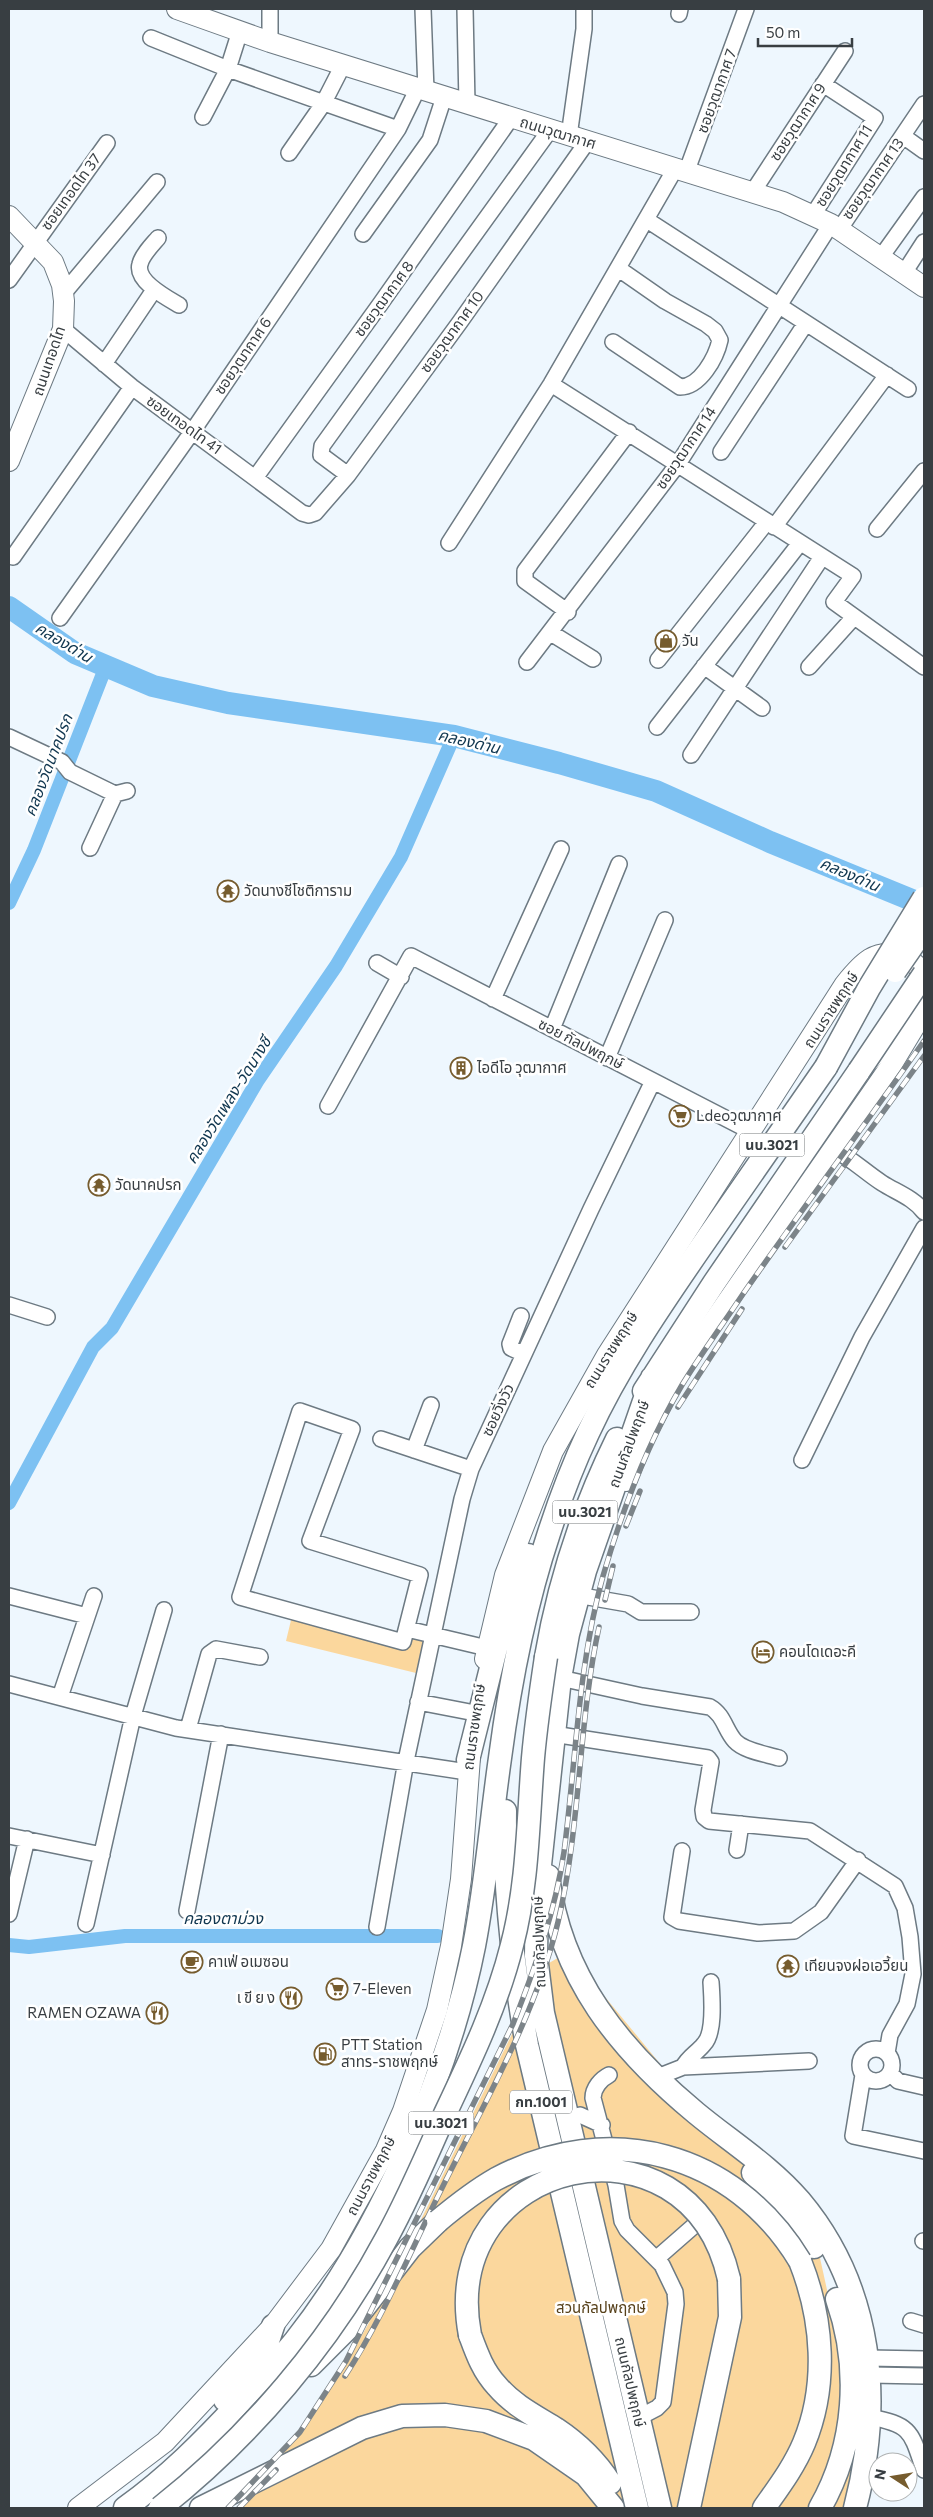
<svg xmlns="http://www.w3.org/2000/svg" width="933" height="2517" font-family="Commissioner,'Noto Sans Thai',sans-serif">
  <rect width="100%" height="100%" fill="#eef7fe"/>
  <path fill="#fbd79d" d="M292 1616 425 1638 416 1673 286 1641Z
    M568 1952 820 2258 848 2385 869 2437 853 2508H236L309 2422 350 2357 383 2297 512 2034 537 1970Z"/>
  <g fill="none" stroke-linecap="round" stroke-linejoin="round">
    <path stroke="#7dc1f2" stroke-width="14" d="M9 903 34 850 106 666
      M9 1503 93 1347 112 1328 258 1080 336 966 401 857 454 736
      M9 1945 29 1947 125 1936H438"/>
    <path stroke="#7dc1f2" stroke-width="22" d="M9 607 75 653 153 686 228 703 454 736 559 763 656 791 770 842 924 905"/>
    <g stroke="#6d7a83" stroke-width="18">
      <path id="minor" d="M270 9V42
        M423 9 426 91
        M465 9 467 104
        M679 14 680 9
        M151 38 228 69 398 129
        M203 117 228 69 240 31
        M569 136 584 29V9
        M903 136 924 151
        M289 153 323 104 343 65
        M686 173 746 9
        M752 193 845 51
        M813 215 875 118 823 84
        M647 220 908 389
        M839 230 924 104
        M363 234 430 140 444 97
        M158 238C152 245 142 255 140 264 135 281 167 298 179 305
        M881 257 924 197
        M904 273 924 242
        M9 280 107 143
        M63 294 157 182
        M63 329 132 387 302 513 309 515 315 513 348 475 460 322 587 142
        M613 342 680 387C700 387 716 358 720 340L715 331 706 324 665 301 619 269
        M104 364 154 290
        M551 384 853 576 834 602 924 667
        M721 452 806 323
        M348 475 321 455 322 446 550 130
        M255 478 381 303 511 118
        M774 527 887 375
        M877 529 924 471
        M449 543 551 384 675 169
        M13 557 132 387
        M568 612 525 581V571L629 432
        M60 618 192 432 398 129 418 88
        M551 633 593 659
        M658 660 766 523
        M527 662 678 464 831 224
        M704 666 762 708
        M809 667 854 617
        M657 727 800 543
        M9 737 62 762 70 772 115 794 127 791
        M691 755 822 557
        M90 848 115 794
        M377 963 401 977
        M493 999 561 849
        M552 1029 619 864
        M607 1058 665 920
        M328 1106 411 956 752 1132
        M833 1149C851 1158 865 1172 882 1183 896 1192 914 1198 924 1212
        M9 1305 47 1317
        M521 1316 510 1344 511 1348 524 1354
        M300 1411 352 1429 310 1541 420 1575 403 1642 240 1597Z
        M381 1439 471 1469
        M414 1450 431 1405
        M802 1460 862 1337 924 1228
        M9 1596 87 1616
        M588 1597 628 1604 641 1612H691
        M407 1629 487 1648
        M560 1678 642 1696 710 1707C724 1715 725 1730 735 1741 744 1751 766 1754 779 1758
        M9 1684 176 1728 467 1772
        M60 1697 94 1596
        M418 1702 475 1713
        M188 1729 209 1654 216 1649 260 1657
        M553 1734 708 1758 711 1762 703 1810 704 1817 709 1821 810 1831 895 1886 905 1908 910 1937 913 1974 907 2004 890 2035 887 2053
        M9 1836 102 1855
        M737 1850 741 1824
        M682 1851 672 1917 679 1921 758 1933 794 1931 821 1912 858 1860
        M187 1911 221 1734
        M9 1914 27 1839
        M86 1924 133 1716 164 1610
        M377 1927 406 1761 462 1499 471 1469 591 1209 653 1081
        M860 2065a16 16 0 1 1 32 0a16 16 0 1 1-32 0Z
        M683 2067 809 2061
        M890 2073 898 2081 924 2087
        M609 2075C601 2079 593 2088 593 2098L616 2185 622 2221 627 2230 662 2265 675 2292 676 2304 663 2402 657 2408 638 2418
        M863 2075 853 2136 924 2151
        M655 2078 683 2067C689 2056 697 2053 704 2044 715 2033 712 1998 711 1982
        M580 2115 602 2125
        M923 2241H924
        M656 2259 696 2224
        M911 2321 924 2325
        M868 2358 924 2359
        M870 2375 924 2376
        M870 2417C912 2425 911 2432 924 2470"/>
    </g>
    <g stroke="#6d7a83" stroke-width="22">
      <path id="secondary" d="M177 9 270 42 783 202 831 224 924 287
        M9 216 53 262 62 285 64 301 63 329 9 461
        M626 1481 644 1438 677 1374 892 1064 924 1011
        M485 1659 505 1575 553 1451 607 1355 845 984C861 964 876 946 904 957 912 960 920 968 924 975
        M78 2508 165 2442 273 2326 331 2249 386 2150 403 2111 437 2010 451 1946 461 1879 471 1744"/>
    </g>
    <g stroke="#6d7a83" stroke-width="25">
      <path id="primary" d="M652 1378 585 1571 568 1634 560 1678 537 1893 536 1956 543 2013 660 2508
        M644 1391 714 1283 859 1071 924 998
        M546 1657C559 1581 583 1508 617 1439
        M468 1760 496 1648 528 1555
        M505 1811C504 1890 513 1968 527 2045L637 2508
        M548 1876C560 1977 620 2050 696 2113 731 2142 770 2166 800 2201 873 2288 883 2402 855 2508
        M753 2173 796 2222 814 2247
        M470 2335C477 2354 483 2371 497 2386 513 2405 535 2416 556 2429 577 2443 596 2461 610 2483
        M311 2365 349 2327 410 2248 438 2221
        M225 2400 269 2338 273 2326
        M125 2508C168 2477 204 2441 240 2402 258 2382 278 2362 295 2341 378 2236 448 2077 474 1946 486 1884 491 1821 500 1758 510 1682 525 1605 549 1533 560 1499 573 1465 588 1433 618 1368 659 1308 699 1250 741 1189 783 1128 826 1067
        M201 2508 362 2428 402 2416 445 2415 486 2421 534 2439 586 2475 613 2508
        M689 2508 730 2317 729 2279
        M764 2508C778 2488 794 2467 804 2443 828 2385 823 2319 800 2261
        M820 2508C856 2445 861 2367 837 2299"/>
    </g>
    <use href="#minor" stroke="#fff" stroke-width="15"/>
    <use href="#secondary" stroke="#fff" stroke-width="20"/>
    <use href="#primary" stroke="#fff" stroke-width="22"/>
    <g stroke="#7c8489" stroke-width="5.5">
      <path id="rail" d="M785 1247 924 1056
        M678 1407 742 1309
        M626 1526 640 1491
        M605 1600 613 1566
        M345 2376C383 2318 410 2252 441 2190 484 2103 535 2017 558 1922 581 1825 578 1724 599 1627
        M228 2508 300 2432 346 2361 513 2024C535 1968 555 1912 564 1852 576 1760 578 1666 603 1576 622 1511 647 1444 682 1385 701 1354 723 1324 743 1294 802 1209 864 1126 924 1041
        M239 2508 276 2470"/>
    </g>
    <use href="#rail" stroke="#fff" stroke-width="4" stroke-dasharray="11" stroke-linecap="butt"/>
    <g stroke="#6d7a83" stroke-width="25" stroke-linecap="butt">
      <path id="primary-bridge" d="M895 971 924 929
        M826 1067 869 988 924 898
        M859 1071 924 974
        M438 2221C456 2206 475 2191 496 2179 609 2119 734 2152 800 2261
        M470 2335C436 2157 689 2101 729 2279
        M160 2508C251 2436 331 2342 386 2239 408 2199 426 2157 444 2116 470 2061 497 2005 512 1945 528 1884 528 1821 533 1758 536 1724 541 1690 546 1657"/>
    </g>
    <use href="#primary-bridge" stroke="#fff" stroke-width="22"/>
  </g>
  <defs>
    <g id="shop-ring" transform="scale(1.125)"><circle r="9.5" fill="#fff" stroke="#765c2e" stroke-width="1.5"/><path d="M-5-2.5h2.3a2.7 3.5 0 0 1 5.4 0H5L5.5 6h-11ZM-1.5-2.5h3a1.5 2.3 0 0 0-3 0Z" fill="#765c2e"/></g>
    <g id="temple-ring" transform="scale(1.125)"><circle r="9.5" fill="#fff" stroke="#765c2e" stroke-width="1.5"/><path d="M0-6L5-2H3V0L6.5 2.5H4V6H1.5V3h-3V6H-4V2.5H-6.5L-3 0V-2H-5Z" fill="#765c2e"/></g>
    <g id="building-ring" transform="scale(1.125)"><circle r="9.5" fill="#fff" stroke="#765c2e" stroke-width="1.5"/><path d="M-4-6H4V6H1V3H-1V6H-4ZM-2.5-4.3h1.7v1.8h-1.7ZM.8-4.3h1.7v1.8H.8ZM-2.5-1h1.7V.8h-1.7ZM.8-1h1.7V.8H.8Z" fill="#765c2e"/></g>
    <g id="supermarket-ring" transform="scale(1.125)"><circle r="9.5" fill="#fff" stroke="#765c2e" stroke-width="1.5"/><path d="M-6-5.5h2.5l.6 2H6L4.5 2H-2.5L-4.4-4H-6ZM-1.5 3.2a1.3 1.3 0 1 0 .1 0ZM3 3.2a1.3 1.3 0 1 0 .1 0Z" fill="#765c2e"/></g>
    <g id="hotel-ring" transform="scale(1.125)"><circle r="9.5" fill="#fff" stroke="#765c2e" stroke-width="1.5"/><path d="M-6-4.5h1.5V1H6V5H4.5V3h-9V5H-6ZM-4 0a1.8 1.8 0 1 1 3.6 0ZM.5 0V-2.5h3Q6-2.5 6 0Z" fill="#765c2e"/></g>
    <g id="cafe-ring" transform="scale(1.125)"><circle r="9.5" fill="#fff" stroke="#765c2e" stroke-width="1.5"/><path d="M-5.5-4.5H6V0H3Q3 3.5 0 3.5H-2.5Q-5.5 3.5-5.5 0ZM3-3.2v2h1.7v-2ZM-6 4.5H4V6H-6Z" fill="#765c2e"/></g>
    <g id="restaurant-ring" transform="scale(1.125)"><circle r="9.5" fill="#fff" stroke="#765c2e" stroke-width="1.5"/><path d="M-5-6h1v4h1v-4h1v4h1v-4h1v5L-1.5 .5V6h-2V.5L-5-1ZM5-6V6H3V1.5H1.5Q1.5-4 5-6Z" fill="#765c2e"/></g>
    <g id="fuel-ring" transform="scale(1.125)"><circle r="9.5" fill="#fff" stroke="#765c2e" stroke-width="1.5"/><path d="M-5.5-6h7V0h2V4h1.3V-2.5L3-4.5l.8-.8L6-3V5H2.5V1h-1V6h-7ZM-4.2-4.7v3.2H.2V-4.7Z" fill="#765c2e"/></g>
  </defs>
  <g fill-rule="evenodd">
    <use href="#shop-ring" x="666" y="641"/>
    <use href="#temple-ring" x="228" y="891"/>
    <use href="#building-ring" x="461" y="1068"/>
    <use href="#supermarket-ring" x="680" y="1116"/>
    <use href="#temple-ring" x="99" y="1185"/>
    <use href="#hotel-ring" x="763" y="1652"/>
    <use href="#cafe-ring" x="192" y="1962"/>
    <use href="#temple-ring" x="788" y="1966"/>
    <use href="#supermarket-ring" x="337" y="1989"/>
    <use href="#restaurant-ring" x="291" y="1998"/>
    <use href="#restaurant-ring" x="157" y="2013"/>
    <use href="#fuel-ring" x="325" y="2054"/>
  </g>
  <g text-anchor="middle" stroke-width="5" stroke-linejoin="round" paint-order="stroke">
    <g fill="#fff" stroke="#74787b" stroke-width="1">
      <rect x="739.5" y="1133.5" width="65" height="23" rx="4"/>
      <rect x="552.5" y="1500.5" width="65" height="23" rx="4"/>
      <rect x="510" y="2090.5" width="62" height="23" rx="4"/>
      <rect x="408.5" y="2111.5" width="65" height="23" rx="4"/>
    </g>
    <g font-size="14" font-weight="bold" fill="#383e42">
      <text x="772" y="1150">นบ.3021</text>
      <text x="585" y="1517">นบ.3021</text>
      <text x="541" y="2107">กท.1001</text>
      <text x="441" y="2128">นบ.3021</text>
    </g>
    <g font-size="15" fill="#383e42" stroke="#fff">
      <text transform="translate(717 91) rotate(-70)" y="5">ซอยวุฒากาศ 7</text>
      <text transform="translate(798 122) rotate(-57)" y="5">ซอยวุฒากาศ 9</text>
      <text transform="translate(558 133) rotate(17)" y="5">ถนนวุฒากาศ</text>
      <text transform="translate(844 166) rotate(-58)" y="5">ซอยวุฒากาศ 11</text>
      <text transform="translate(873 179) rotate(-55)" y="5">ซอยวุฒากาศ 13</text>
      <text transform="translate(71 192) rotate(-54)" y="5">ซอยเทอดไท 37</text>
      <text transform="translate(384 299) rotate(-54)" y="5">ซอยวุฒากาศ 8</text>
      <text transform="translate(452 332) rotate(-54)" y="5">ซอยวุฒากาศ 10</text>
      <text transform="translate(243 356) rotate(-56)" y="5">ซอยวุฒากาศ 6</text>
      <text transform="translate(49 361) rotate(-71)" y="5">ถนนเทอดไท</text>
      <text transform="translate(184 425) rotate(36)" y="5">ซอยเทอดไท 41</text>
      <text transform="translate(686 448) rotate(-56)" y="5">ซอยวุฒากาศ 14</text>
      <text transform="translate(831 1010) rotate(-57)" y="5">ถนนราชพฤกษ์</text>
      <text transform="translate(581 1044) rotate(27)" y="5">ซอย กัลปพฤกษ์</text>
      <text transform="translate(611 1350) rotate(-58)" y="5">ถนนราชพฤกษ์</text>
      <text transform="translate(498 1410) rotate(-65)" y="5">ซอยวิ่งวัว</text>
      <text transform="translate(629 1444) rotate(-70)" y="5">ถนนกัลปพฤกษ์</text>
      <text transform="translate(474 1727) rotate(-82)" y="5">ถนนราชพฤกษ์</text>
      <text transform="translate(539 1942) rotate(-92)" y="5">ถนนกัลปพฤกษ์</text>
      <text transform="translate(371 2176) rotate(-62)" y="5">ถนนราชพฤกษ์</text>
      <text transform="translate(630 2382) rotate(77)" y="5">ถนนกัลปพฤกษ์</text>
    </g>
    <g font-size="15" fill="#383e42" stroke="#fff" text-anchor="start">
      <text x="682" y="646">วัน</text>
      <text x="244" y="896">วัดนางชีโชติการาม</text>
      <text x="477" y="1073">ไอดีโอ วุฒากาศ</text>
      <text x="696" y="1121">Ldeoวุฒากาศ</text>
      <text x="115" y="1190">วัดนาคปรก</text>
      <text x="779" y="1657">คอนโดเดอะคี</text>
      <text x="208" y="1967">คาเฟ่ อเมซอน</text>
      <text x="804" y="1971">เทียนจงฝอเอวี้ยน</text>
      <text x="353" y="1994">7-Eleven</text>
      <text x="275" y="2003" text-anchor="end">เ ขี ย ง</text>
      <text x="141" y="2018" text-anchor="end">RAMEN OZAWA</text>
      <text x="341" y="2050">PTT Station<tspan x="341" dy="17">สาทร-ราชพฤกษ์</tspan></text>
    </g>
    <g font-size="15" fill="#57411b" stroke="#fff">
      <text x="601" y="2313">สวนกัลปพฤกษ์</text>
    </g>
    <g font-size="16" font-style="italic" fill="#10364f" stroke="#fff">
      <text transform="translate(64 642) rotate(31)" y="6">คลองด่าน</text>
      <text transform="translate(469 741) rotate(13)" y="6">คลองด่าน</text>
      <text transform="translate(48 765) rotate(-69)" y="6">คลองวัดนาคปรก</text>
      <text transform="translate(850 874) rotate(23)" y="6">คลองด่าน</text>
      <text transform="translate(228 1100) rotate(-58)" y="6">คลองวัดเพลง-วัดนางชี</text>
      <text x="223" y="1924">คลองตาม่วง</text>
    </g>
  </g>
  <rect width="933" height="2517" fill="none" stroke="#383e42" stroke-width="20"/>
  <g transform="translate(893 2477) rotate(282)"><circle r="24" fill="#ffffff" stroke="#afb2b3"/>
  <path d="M0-4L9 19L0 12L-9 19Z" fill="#765c2e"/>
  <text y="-8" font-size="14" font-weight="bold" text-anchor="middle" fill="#383e42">N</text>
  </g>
  <path d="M758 38v8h94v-8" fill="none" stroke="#383e42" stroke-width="2.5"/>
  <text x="766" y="38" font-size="15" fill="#383e42" stroke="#ffffff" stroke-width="4" paint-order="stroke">50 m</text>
</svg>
